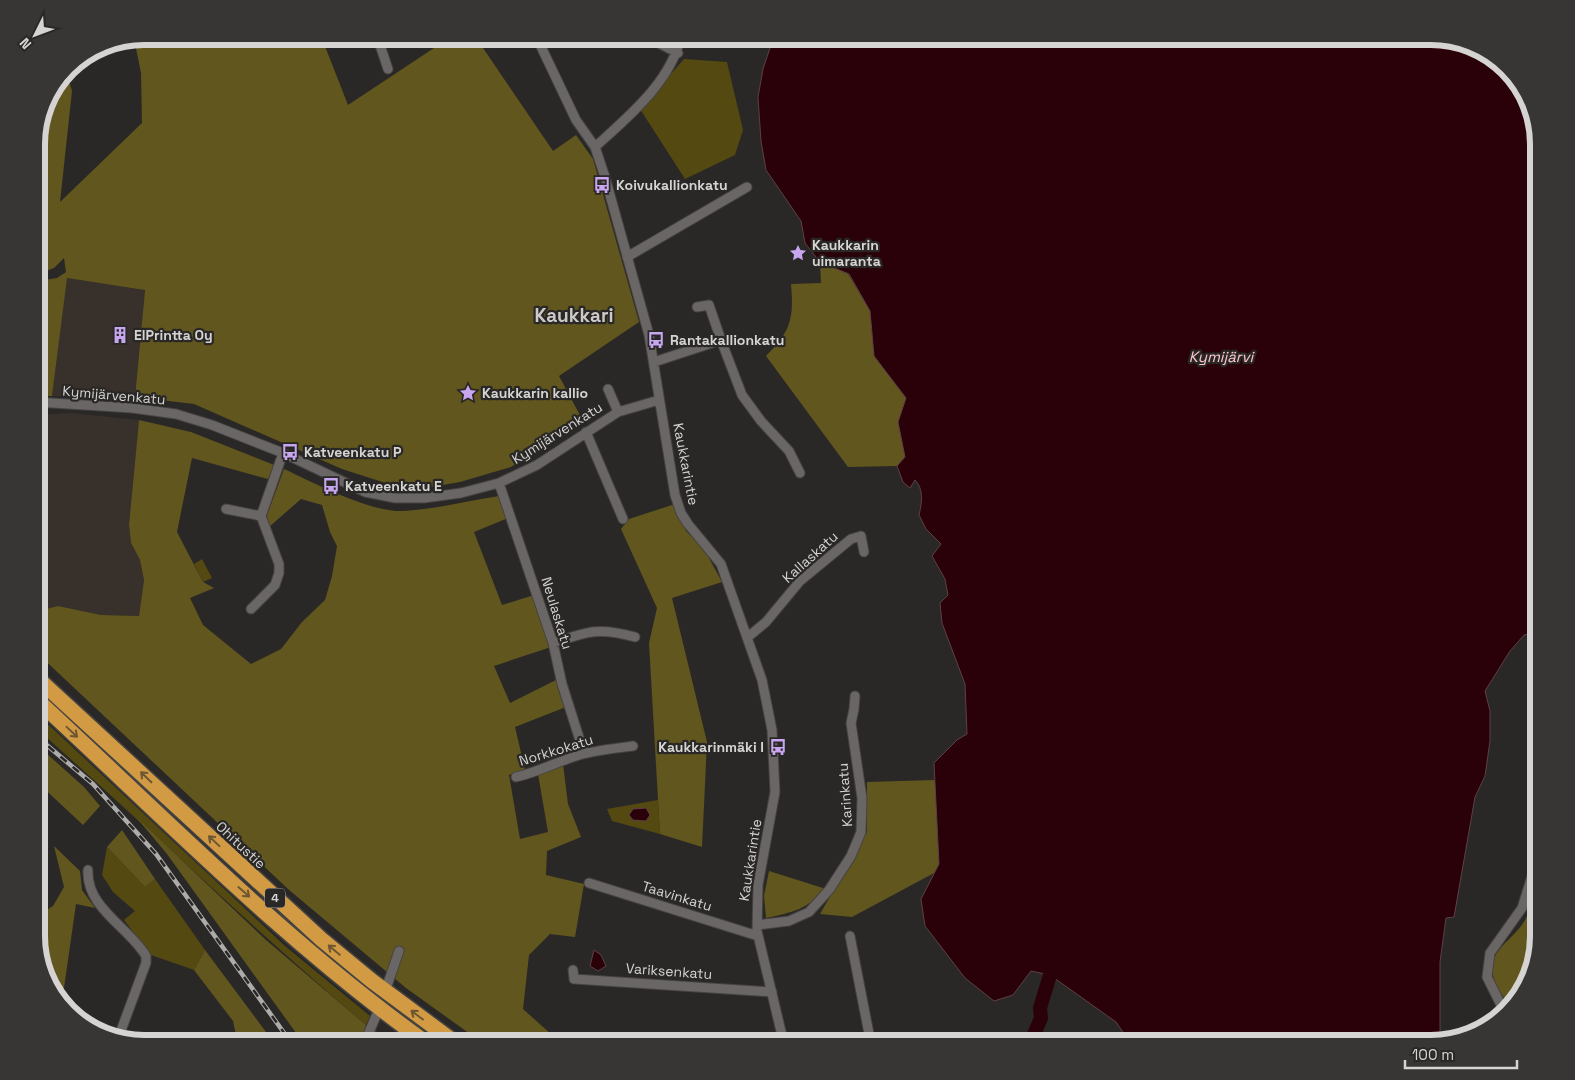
<svg xmlns="http://www.w3.org/2000/svg" width="1575" height="1080" font-family="'Space Grotesk',sans-serif">
  <rect width="100%" height="100%" fill="#2a2826"/>
  <path fill="#37302b" d="M66 278 145 289 135 397 52 396Z
    M71 413 139 420 129 525 131 543 140 560 144 580 139 616 101 615 58 606 46 609 36 621V540L41 539 36 496V415Z
    M36 832 46 854 36 880Z"/>
  <path fill="#544911" d="M684 59 727 62 743 130 735 155 685 179 640 109Z
    M202 559 212 578 203 582 194 564Z
    M36 713 285 946 370 1016 366 1025C254 929 147 827 36 728Z
    M658 800 660 834 612 821 607 809Z
    M107 847 145 887 155 879 205 950 194 970 151 955 124 920 135 911 113 892 102 875Z"/>
  <path fill="#61561e" d="M144 36H321L348 105 434 48 430 36H478L481 45 553 151 576 135 593 159 639 322 559 376 582 419 511 467 460 482 431 487H398L342 469 194 404 135 397 145 290 67 278 52 396H36V305L39 281 57 278 66 272 64 258 54 268 38 274V131L45 103 66 71 72 91 60 202 142 123 141 73 134 38Z
    M820 262 848 274 870 311 874 356 906 398 898 422 905 457 897 466 848 467 766 356C791 331 794 319 791 284L821 283Z
    M139 420 191 432 274 465 268 479 192 458 177 532 203 582 214 588 190 598 203 625 251 664 281 649 302 622 325 600 332 576 337 546 330 532 322 505 301 499 269 527 267 515 284 469C314 483 371 513 404 511 435 509 468 501 499 496L508 518 474 532 502 605 534 595 551 647 494 666 510 703 558 679 566 707 515 727 525 770 509 775 520 839 548 832 538 774 563 764 568 804 581 837 547 851 546 875 584 884 575 937 550 934 529 955 523 1009 562 1044H484L406 988 288 889 36 652V621L46 609 58 606 101 615 139 616 144 580 140 560 131 543 129 525Z
    M675 504 686 531 704 549 722 582 672 598 707 742 702 847 660 834 649 643 657 608 621 529 629 519Z
    M36 744 84 787 100 806 83 825 36 781Z
    M935 780 939 864 934 873 852 917 820 914 867 832V782Z
    M136 817 266 940 366 1025 360 1044H304L167 854Z
    M122 830 155 879 145 887 107 847Z
    M54 846 80 871 82 890 95 908 76 904 62 1002C41 980 36 947 36 917L53 906 64 887Z
    M769 871 826 889C806 910 793 912 766 918L764 896Z
    M1535 882 1539 883V936L1520 996 1511 1004C1504 1000 1501 993 1497 986 1479 950 1516 942 1527 916 1531 906 1532 893 1535 882Z
    M205 950 275 1044H238L233 1021 194 970Z
    M373 1029 392 1044H368Z"/>
  <path fill="#2a0009" stroke="#5d4046" d="M774 36H1431L1491 55 1528 96 1539 144V632L1524 635 1510 651 1485 691 1490 711V741L1485 776 1475 797 1454 917 1446 918 1440 962V1042L1431 1044H1131L1116 1022 1050 975 1031 971 1013 995 994 1001 965 978 925 926 921 899 939 864 934 763 957 740 967 734 965 684 942 623 940 603 948 595 945 579 932 556 941 544 926 529 919 515C922 503 924 489 915 480L910 488 903 482 897 466 905 457 898 422 906 398 874 356 870 311 849 274 820 262 805 243 801 221 766 170 761 141 758 97 763 69Z
    M646 808 650 815 646 821 633 820 629 815 633 809Z
    M594 950 601 955 606 966 598 971 590 966Z"/>
  <g fill="none" stroke-linecap="round" stroke-linejoin="round">
    <path stroke="#2a0009" stroke-width="14" d="M1030 1044 1041 1018 1040 1008 1050 975"/>
    <g stroke="#454342" stroke-width="11">
      <path id="minor" d="M377 36 388 69
        M536 36 576 120 595 147 605 177 649 335 675 495 681 513 688 524 721 564 762 680 772 730 775 792 758 885 757 931 784 1044
        M645 36 678 53
        M595 147C629 116 671 82 681 36
        M627 257 747 187
        M697 307 709 305 721 340
        M654 362 721 340 742 395 761 421 789 451 800 473
        M608 389 618 412
        M36 402 132 408 176 414 212 425 283 453 365 492 395 498H424L461 493 499 483 537 465 618 412 659 400
        M586 432 623 519
        M499 483 553 643 562 684 584 753
        M226 509 261 516
        M251 609 275 585 279 573V564L261 516 283 453
        M748 637 766 622 800 581 851 539 861 536 864 552
        M553 643C588 631 599 627 635 637
        M516 777C539 772 560 760 583 754 599 750 617 748 633 746
        M88 870C86 908 129 927 146 956V963L119 1036
        M589 883 758 936
        M757 925 789 921 809 912 829 890 851 856 861 832 862 798 851 723 854 709 855 696
        M850 936 871 1044
        M573 970 574 979 772 992
        M388 983 399 951
        M1506 1009 1501 1005 1487 977 1490 953 1522 908 1539 854
        M364 1044 376 1016"/>
    </g>
    <g stroke="#454342" stroke-width="18">
      <path id="motorway" d="M36 677 321 939 372 981 457 1044
        M36 699C164 817 286 943 428 1044"/>
    </g>
    <use href="#minor" stroke="#696665" stroke-width="9"/>
    <use href="#motorway" stroke="#d19a43" stroke-width="15"/>
    <g stroke="#adacab" stroke-width="4.5">
      <path id="rail" d="M36 736 93 784 156 854 292 1044"/>
    </g>
    <use href="#rail" stroke="#2a2826" stroke-width="2.5" stroke-dasharray="8" stroke-linecap="butt"/>
  </g>
  <defs><path id="oneway-shaft" d="M-6 0H5M1.5-3L5.5 0L1.5 3" fill="none" stroke-width="1.6" stroke-linecap="round" stroke-linejoin="round" transform="scale(1.25)"/></defs>
  <g stroke="#6d5632">
    <use href="#oneway-shaft" transform="translate(72 732) rotate(43)"/>
    <use href="#oneway-shaft" transform="translate(146 777) rotate(-136)"/>
    <use href="#oneway-shaft" transform="translate(214 841) rotate(-137)"/>
    <use href="#oneway-shaft" transform="translate(244 892) rotate(41)"/>
    <use href="#oneway-shaft" transform="translate(334 950) rotate(-140)"/>
    <use href="#oneway-shaft" transform="translate(417 1015) rotate(-143)"/>
  </g>
  <defs>
    <g id="bus-bare" transform="scale(1.35)"><path d="M-5-6H5V4H4V6H2V4H-2V6H-4V4H-5ZM-3.5-4V0h7V-4ZM-3.5 1.2v1.5H-2V1.2ZM2 1.2v1.5H3.5V1.2Z" fill="#c7a6ef" stroke="#2a2826" stroke-width="2.5" paint-order="stroke"/></g>
    <g id="sight-bare" transform="scale(1.35)"><path d="M0-6L1.8-2.2L6-1.7L2.9 1.2L3.7 5.4L0 3.3L-3.7 5.4L-2.9 1.2L-6-1.7L-1.8-2.2Z" fill="#c7a6ef" stroke="#2a2826" stroke-width="2.5" paint-order="stroke"/></g>
    <g id="building-bare" transform="scale(1.35)"><path d="M-4-6H4V6H1V3H-1V6H-4ZM-2.5-4.3h1.7v1.8h-1.7ZM.8-4.3h1.7v1.8H.8ZM-2.5-1h1.7V.8h-1.7ZM.8-1h1.7V.8H.8Z" fill="#c7a6ef" stroke="#2a2826" stroke-width="2.5" paint-order="stroke"/></g>
  </defs>
  <g fill-rule="evenodd">
    <use href="#bus-bare" x="602" y="185"/>
    <use href="#sight-bare" x="798" y="253"/>
    <use href="#building-bare" x="120" y="335"/>
    <use href="#bus-bare" x="656" y="340"/>
    <use href="#sight-bare" x="468" y="393"/>
    <use href="#bus-bare" x="290" y="452"/>
    <use href="#bus-bare" x="331" y="486"/>
    <use href="#bus-bare" x="778" y="747"/>
  </g>
  <g text-anchor="middle" stroke-width="4.5" stroke-linejoin="round" paint-order="stroke">
    <rect fill="#2a2826" stroke="#a2a09f" stroke-width="1" x="265" y="888.5" width="20" height="19" rx="4"/>
    <g font-size="12" font-weight="bold" fill="#d5d4d3">
      <text x="275" y="902">4</text>
    </g>
    <g font-size="14" font-weight="bold" fill="#d5d4d3" stroke="#2a2826" text-anchor="start">
      <text x="616" y="190">Koivukallionkatu</text>
      <text x="812" y="250">Kaukkarin<tspan x="812" dy="16">uimaranta</tspan></text>
      <text x="134" y="340">ElPrintta Oy</text>
      <text x="670" y="345">Rantakallionkatu</text>
      <text x="482" y="398">Kaukkarin kallio</text>
      <text x="304" y="457">Katveenkatu P</text>
      <text x="345" y="491">Katveenkatu E</text>
      <text x="764" y="752" text-anchor="end">Kaukkarinmäki I</text>
    </g>
    <g font-size="14" fill="#d5d4d3" stroke="#2a2826">
      <text transform="translate(114 395) rotate(5)" y="5">Kymijärvenkatu</text>
      <text transform="translate(557 433) rotate(-32)" y="5">Kymijärvenkatu</text>
      <text transform="translate(686 464) rotate(79)" y="5">Kaukkarintie</text>
      <text transform="translate(810 557) rotate(-42)" y="5">Kallaskatu</text>
      <text transform="translate(557 613) rotate(73)" y="5">Neulaskatu</text>
      <text transform="translate(556 750) rotate(-17)" y="5">Norkkokatu</text>
      <text transform="translate(845 795) rotate(-94)" y="5">Karinkatu</text>
      <text transform="translate(241 845) rotate(43)" y="5">Ohitustie</text>
      <text transform="translate(750 860) rotate(-81)" y="5">Kaukkarintie</text>
      <text transform="translate(677 896) rotate(17)" y="5">Taavinkatu</text>
      <text transform="translate(669 971) rotate(4)" y="5">Variksenkatu</text>
    </g>
    <g font-size="15" font-style="italic" fill="#fcc5cc" stroke="#2a2826">
      <text x="1221" y="362">Kymijärvi</text>
    </g>
    <g font-size="19" font-weight="bold" fill="#ccc9c7" stroke="#2a2826">
      <text x="574" y="322">Kaukkari</text>
    </g>
  </g>
  <path d="M0 0H1575V1080H0ZM144 45H1431A99 99 0 0 1 1530 144V936A99 99 0 0 1 1431 1035H144A99 99 0 0 1 45 936V144A99 99 0 0 1 144 45Z" fill="#383634" fill-rule="evenodd"/>
  <path fill="none" stroke="#d5d4d3" stroke-width="6" d="M144 45H1431A99 99 0 0 1 1530 144V936A99 99 0 0 1 1431 1035H144A99 99 0 0 1 45 936V144A99 99 0 0 1 144 45Z"/>
  <g transform="translate(35 35) rotate(228)" stroke="#2a2826" stroke-width="4" paint-order="stroke">
  <path d="M0-4L9 19L0 12L-9 19Z" fill="#d5d4d3"/>
  <text y="-8" font-size="14" font-weight="bold" text-anchor="middle" fill="#d5d4d3">N</text>
  </g>
  <path d="M1405 1060v8h112v-8" fill="none" stroke="#d5d4d3" stroke-width="2.5"/>
  <text x="1412" y="1060" font-size="15" fill="#d5d4d3" stroke="#2a2826" stroke-width="4" paint-order="stroke">100 m</text>
</svg>
